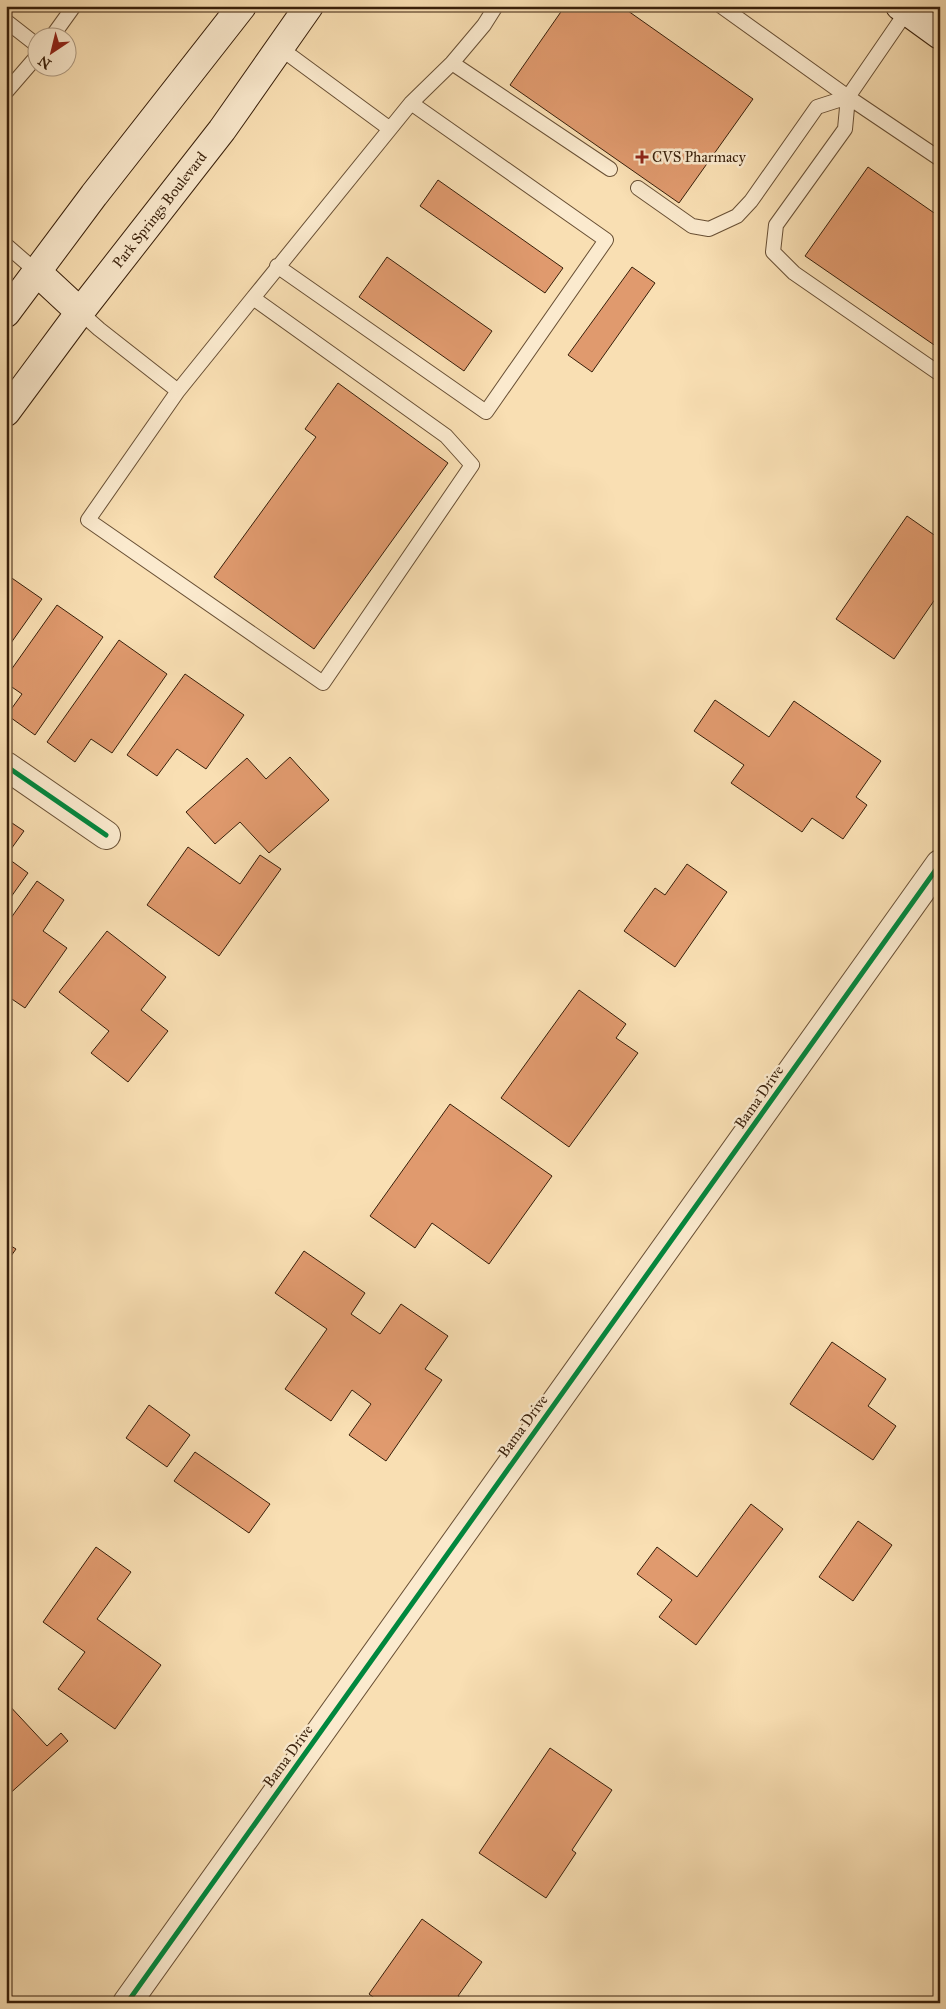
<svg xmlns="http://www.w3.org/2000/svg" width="946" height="2009" font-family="'IM FELL Great Primer',serif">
  <rect width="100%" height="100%" fill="#f9dfb3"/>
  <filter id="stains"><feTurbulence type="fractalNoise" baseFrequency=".004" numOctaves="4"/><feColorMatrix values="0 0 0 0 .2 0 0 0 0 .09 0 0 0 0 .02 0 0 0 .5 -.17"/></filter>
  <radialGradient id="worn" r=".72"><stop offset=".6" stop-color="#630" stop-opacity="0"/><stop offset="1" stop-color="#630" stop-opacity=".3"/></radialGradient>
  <path fill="#e09a6e" stroke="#381f0a" d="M565 6H621L753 99 679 203 510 85Z
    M868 167 940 217V349L805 256Z
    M438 180 563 268 545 293 420 206Z
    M387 257 492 331 464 371 359 297Z
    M632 267 655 283 592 372 568 355Z
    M338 383 448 463 314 649 214 577 316 437 305 429Z
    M907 516 940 539V592L894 659 836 619Z
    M6 574 42 599 6 650Z
    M57 605 103 637 35 735 7 715 22 694 6 683V677Z
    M119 640 167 674 112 753 91 739 75 762 47 742Z
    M185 674 244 715 206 769 177 749 157 776 127 755Z
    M715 700 769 737 794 701 881 761 856 797 867 805 843 839 812 818 802 832 731 783 744 765 694 731Z
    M290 757 329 800 269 853 240 822 215 844 186 812 247 758 266 779Z
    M6 819 24 831 6 856Z
    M188 847 240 884 260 855 281 869 219 956 147 905Z
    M6 857 28 873 6 904Z
    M687 864 727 892 675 967 624 931 655 888 665 895Z
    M37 881 64 900 43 931 67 948 25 1008 6 995V925Z
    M107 931 166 977 141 1010 168 1031 128 1082 91 1053 109 1031 59 992Z
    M579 990 626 1024 616 1038 638 1053 569 1147 501 1098Z
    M450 1104 552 1176 489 1264 432 1223 415 1248 370 1216Z
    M6 1243 16 1249 6 1263Z
    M304 1251 365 1293 351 1314 380 1334 401 1304 448 1336 425 1369 442 1380 386 1461 349 1435 371 1404 352 1390 331 1421 285 1389 327 1329 275 1293Z
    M832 1342 886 1379 868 1406 896 1426 873 1460 790 1404Z
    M149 1405 190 1435 167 1467 126 1438Z
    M195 1452 270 1504 249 1533 174 1481Z
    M751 1504 783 1529 696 1645 659 1617 672 1600 637 1574 657 1547 697 1577Z
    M858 1521 892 1545 853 1601 819 1577Z
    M96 1547 131 1572 97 1619 161 1665 115 1729 58 1689 85 1652 43 1622Z
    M6 1702 47 1746 61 1733 68 1741 6 1797Z
    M550 1748 612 1790 572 1850 576 1853 546 1898 479 1853Z
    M422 1919 482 1962 458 1996 468 2003H381L369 1994Z"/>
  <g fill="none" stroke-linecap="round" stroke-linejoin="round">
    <g stroke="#684f34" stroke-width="16">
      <path id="service" d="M721 6 848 97 907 11
        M6 21 38 46
        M51 38 74 6
        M280 48 390 129
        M452 63 610 169
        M6 92 38 55
        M848 97 845 129 776 225 773 252 794 273 940 374
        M848 97 940 159
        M638 188 692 226 709 229 737 216 751 201 817 107 848 97
        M6 245 37 272
        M277 266 486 412 606 240 411 103
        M253 298 411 103 452 63 484 25 496 6
        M80 312 99 329 178 391 88 520 323 683 472 465 446 436 253 298 178 391"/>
    </g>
    <g stroke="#684f34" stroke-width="30">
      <path id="minor" d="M6 766 106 835
        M127 2003 940 864"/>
    </g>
    <g stroke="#381f0a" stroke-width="30">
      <g id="secondary">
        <path d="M900 6 940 35"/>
        <path d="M37 272 80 312"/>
        <path d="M6 313 94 195 242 6"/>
        <path id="s1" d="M6 412 80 312 222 130 309 6"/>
      </g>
    </g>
    <use href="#service" stroke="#fbeace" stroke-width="14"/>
    <use href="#minor" stroke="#fbeace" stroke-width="28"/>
    <use href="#secondary" stroke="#fbeace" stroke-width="28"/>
    <g stroke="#fbeace" stroke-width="8">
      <path id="cycleway" d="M6 766 106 835
        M127 2003 940 864"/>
    </g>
    <use href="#cycleway" stroke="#00873e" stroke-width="5"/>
  </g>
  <path fill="#8f2418" stroke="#fbeace" stroke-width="2" d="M639.5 149.5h5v5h5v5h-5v5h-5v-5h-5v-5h5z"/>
  <g text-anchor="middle" stroke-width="5" stroke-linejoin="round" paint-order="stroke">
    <g font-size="15" fill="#381f0a" stroke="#fbeace" text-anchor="start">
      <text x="652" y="162">CVS Pharmacy</text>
    </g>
    <g font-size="15" fill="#381f0a" stroke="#fbeace">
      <text dy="5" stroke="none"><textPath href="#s1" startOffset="254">Park Springs Boulevard</textPath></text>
      <text transform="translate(759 1097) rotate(-55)" y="5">Bama Drive</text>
      <text transform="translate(523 1426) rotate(-54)" y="5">Bama Drive</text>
      <text transform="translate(288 1756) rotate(-54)" y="5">Bama Drive</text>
    </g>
  </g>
  <rect width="946" height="2009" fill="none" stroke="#f9dfb3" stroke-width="25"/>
  <rect x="8" y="8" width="931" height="1994" fill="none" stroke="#381f0a" stroke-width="2.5"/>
  <rect x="12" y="12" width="921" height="1984" fill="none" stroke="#381f0a"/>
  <g transform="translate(52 52) rotate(215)"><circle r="24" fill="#fbeace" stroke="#ad9980"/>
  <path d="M0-4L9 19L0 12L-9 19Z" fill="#8f2418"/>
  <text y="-8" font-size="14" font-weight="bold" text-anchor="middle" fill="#381f0a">N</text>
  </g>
  <rect width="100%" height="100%" filter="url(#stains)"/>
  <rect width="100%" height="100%" fill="url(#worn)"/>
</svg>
